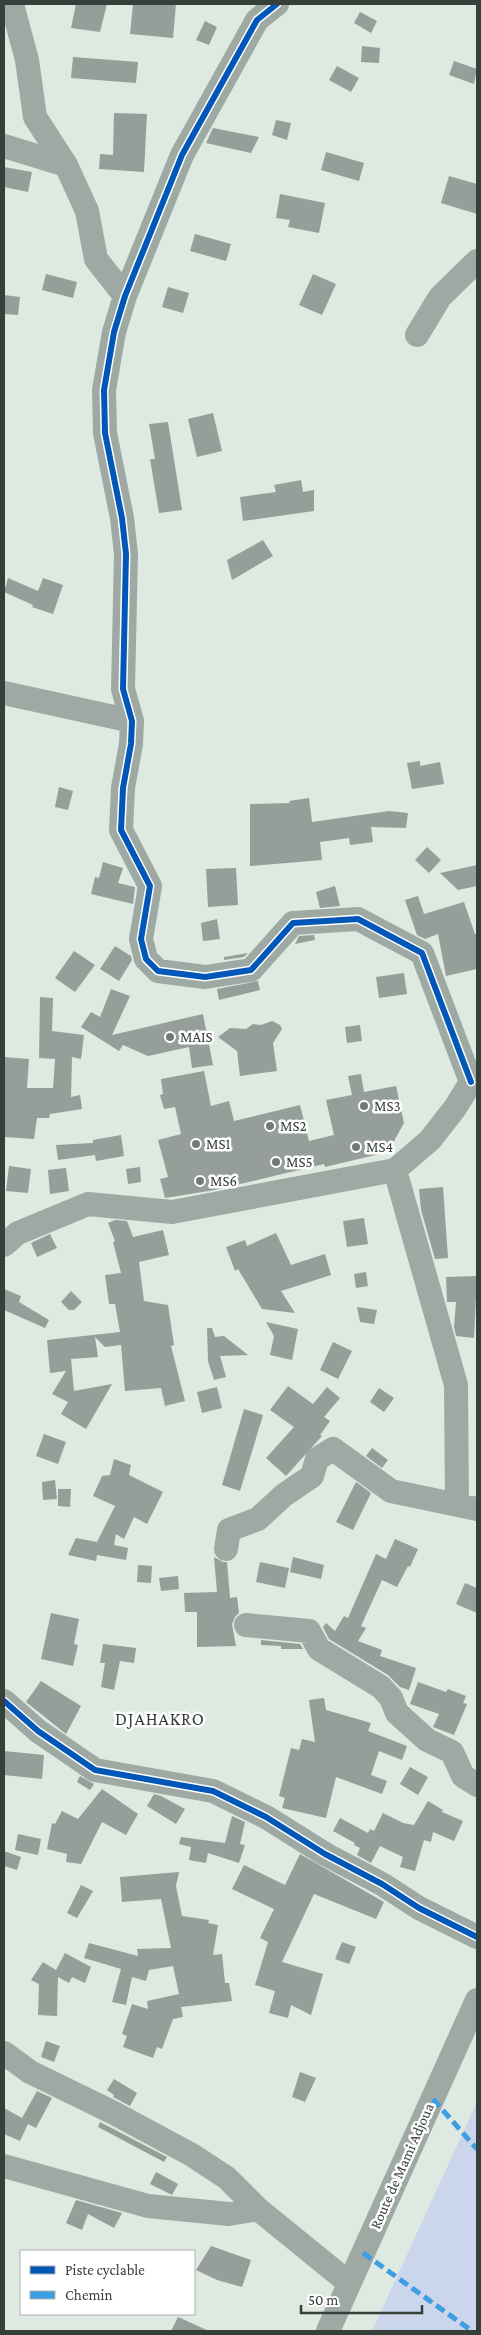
<svg xmlns="http://www.w3.org/2000/svg" width="481" height="2335" font-family="'Crimson Pro',serif">
  <rect width="100%" height="100%" fill="#dde9e1"/>
  <path fill="#cbd5eb" d="M477 2102V2331H372Z"/>
  <path fill="#959e98" d="M76 4H107L100 32 71 28Z
    M133 4H176L173 38 130 34Z
    M360 12 377 21 371 33 354 23Z
    M205 21 217 27 209 45 196 40Z
    M362 46 380 48 379 63 361 62Z
    M73 57 138 62 136 83 71 78Z
    M454 61 477 69 474 84 449 75Z
    M337 66 359 78 351 92 329 80Z
    M114 113 147 114 144 172 99 169 100 154 113 155Z
    M276 120 291 123 287 140 272 135Z
    M213 128 259 137 251 153 206 143Z
    M326 152 364 163 359 181 321 170Z
    M4 167 32 172 28 192 4 187Z
    M449 176 477 184V214L441 203Z
    M280 194 325 203 319 233 288 227 290 220 276 218Z
    M195 234 231 244 226 261 190 251Z
    M46 274 77 282 73 298 42 290Z
    M313 274 336 284 322 315 299 305Z
    M168 287 189 293 183 313 162 307Z
    M4 295 20 297 18 315 4 314Z
    M213 413 222 451 197 457 188 419Z
    M168 422 182 510 159 513 150 459H155L149 424Z
    M301 480 303 492 314 490V511L243 521 240 497 276 492 274 485Z
    M263 540 273 556 232 580 227 560Z
    M8 578 38 591 43 578 63 585 53 614 32 607 33 605 4 592Z
    M420 761V766L440 762 444 784 412 789 407 763Z
    M59 787 73 791 68 810 55 807Z
    M309 798 312 822 389 811 408 813 406 828 371 827 373 842 350 845 349 838 320 842 322 860 250 866V804L290 803 289 801Z
    M427 847 441 860 429 873 415 860Z
    M103 862 123 868 118 883 135 887 133 904 91 894 95 877 99 878Z
    M477 865V886L458 890 440 873Z
    M236 868 238 905 208 907 206 869Z
    M335 886 340 906 320 908 316 892Z
    M418 896 424 914 464 902 475 934H477V969L446 976 438 934 425 939 417 935 405 900Z
    M217 919 220 939 203 941 201 923Z
    M314 935 315 940 295 944 299 936Z
    M115 946 131 956 132 960 119 981 100 969Z
    M74 951 95 965 75 992 55 978Z
    M248 953 244 957 224 960V957Z
    M404 973 407 994 379 998 376 977Z
    M258 981 260 990 219 1000 217 989Z
    M111 989 130 996 112 1035 203 1014 213 1065 192 1068 189 1047 148 1056 123 1045 119 1051 81 1027 91 1012 100 1017Z
    M40 997 53 998 52 1031 84 1035 81 1059 72 1057 71 1097 80 1095 82 1109 50 1114 49 1118H37L34 1139 4 1137V1057L29 1059 27 1088H53L55 1059 39 1058Z
    M272 1021 280 1025 282 1029 273 1043 277 1071 240 1076 237 1051 218 1037 230 1028 246 1029 253 1024 261 1025Z
    M360 1025 362 1041 347 1043 345 1027Z
    M204 1071 211 1106 229 1101 234 1121 300 1105 309 1141 334 1135 326 1100 352 1095 348 1076 361 1074 364 1092 396 1086 404 1123 388 1152 325 1167 324 1164 215 1190 165 1198 160 1179 168 1177 158 1140 181 1134 175 1107 164 1109 160 1095 163 1094 161 1079Z
    M121 1135 124 1156 96 1161 95 1155 58 1160 56 1145 93 1143V1140Z
    M9 1166 31 1169 28 1193 6 1191Z
    M140 1167 141 1182 128 1184 126 1169Z
    M66 1168 69 1191 50 1194 48 1170Z
    M443 1187 448 1258 435 1259 421 1210 419 1189Z
    M364 1218 368 1244 347 1247 343 1221Z
    M115 1220 127 1221 133 1237 163 1230 169 1255 139 1262 144 1301 168 1305 174 1345 171 1346 185 1401 165 1406 161 1388 125 1391 121 1345 105 1347 95 1337 98 1357 71 1359 74 1391 112 1384 86 1429 61 1414 68 1402 52 1394 66 1371 50 1373 47 1340 120 1332 115 1304H109L105 1275 121 1273 113 1242 115 1241 108 1223Z
    M276 1233 291 1265 325 1254 331 1275 281 1291 295 1313 262 1309 238 1269 235 1271 226 1247 245 1240 247 1246Z
    M50 1234 57 1248 37 1257 31 1243Z
    M366 1272 368 1286 356 1288 354 1274Z
    M477 1276 474 1338 456 1336 454 1327 456 1302H447L446 1277Z
    M4 1289 21 1296 19 1302 49 1320 45 1328 4 1310Z
    M71 1291 82 1302 74 1310H69L61 1302Z
    M357 1307 377 1310 374 1324 360 1322Z
    M266 1322 298 1329 292 1360 270 1355 274 1336Z
    M207 1328H212L215 1337 224 1336 248 1355 220 1356 226 1377 214 1380 208 1361Z
    M333 1342 352 1351 338 1379 320 1370Z
    M288 1386 313 1404 327 1387 340 1398 324 1417 330 1421 320 1435 322 1436 286 1476 266 1458 294 1427 270 1410Z
    M217 1387 222 1408 202 1413 197 1392Z
    M379 1388 394 1398 384 1412 370 1402Z
    M244 1409 263 1415 240 1491 222 1485Z
    M44 1434 66 1442 58 1464 36 1456Z
    M372 1448 388 1460 382 1468 366 1456Z
    M114 1459 131 1465 129 1475 163 1492 147 1524 134 1517 124 1539 116 1534 114 1545 128 1548 126 1560 97 1555 96 1561 68 1555 76 1538 97 1542 115 1506 93 1496 102 1476 110 1475Z
    M55 1480 57 1499 43 1500 42 1482Z
    M356 1482 371 1493 353 1530 336 1522Z
    M58 1489H71L70 1507 58 1506Z
    M395 1539 418 1549 410 1567 408 1566 397 1587 382 1580 361 1626 366 1628 358 1641 382 1650 380 1656 416 1668 409 1690 400 1687 388 1675 329 1639 323 1627 326 1623 335 1631 344 1616 348 1618 376 1554 386 1559Z
    M214 1557 223 1562H227L230 1598 237 1597 239 1613 235 1617 232 1624 236 1646 197 1647V1612H185L184 1593 217 1592Z
    M293 1557 324 1565 321 1579 290 1572Z
    M260 1562 289 1568 285 1588 256 1582Z
    M138 1565 152 1566 151 1583 137 1582Z
    M178 1576 179 1589 161 1591 159 1578Z
    M465 1583 477 1588V1613L456 1604Z
    M51 1613 79 1619 74 1644 78 1645 73 1666 41 1659Z
    M261 1640 300 1644 303 1649H281V1646L261 1645Z
    M103 1644 136 1648 134 1663 120 1661 114 1690 101 1687 105 1663H100Z
    M41 1681 81 1706 66 1734 26 1702Z
    M418 1682 446 1692 448 1689 466 1696 463 1703 467 1704 454 1735 433 1727 439 1714 410 1704Z
    M324 1698 326 1710 371 1723 368 1731 407 1746 402 1760 379 1751 371 1775 387 1781 382 1794 336 1777 326 1818 282 1808 285 1798 279 1796 291 1748 299 1750 302 1739 315 1742 309 1700Z
    M4 1751 44 1755 42 1779 4 1775Z
    M410 1767 428 1777 418 1795 400 1784Z
    M80 1776 94 1784 90 1790 77 1782Z
    M102 1789 138 1814 126 1835 102 1822 81 1864 66 1862 67 1854 47 1849 52 1823 55 1824 62 1811 78 1819Z
    M154 1794 161 1796 185 1809 176 1824 147 1806Z
    M428 1801 443 1810 442 1812 463 1821 454 1841 433 1832 431 1842 424 1840 415 1871 400 1867 403 1857 380 1846 371 1863 357 1855 360 1848 354 1845 355 1843 333 1831 340 1818 368 1833 370 1829 374 1831 383 1813 403 1823 414 1825Z
    M232 1816 245 1822 240 1844 245 1845 239 1863 208 1853 206 1863 189 1860 191 1847 179 1844 181 1837 225 1843Z
    M18 1834 41 1839 38 1855 15 1850Z
    M4 1851 21 1857 17 1870 4 1866Z
    M300 1854 384 1902 376 1919 314 1894 282 1962 323 1974 311 2015 291 2005 288 2018 269 2013 275 1991 255 1985 268 1942 260 1938 274 1909 232 1889 244 1865 285 1885Z
    M179 1872 176 1886 182 1916 209 1920 208 1923 218 1925 213 1955 222 1954 225 1983H229L232 2001 181 2007 183 2017 173 2019 162 2049 157 2047 153 2058 123 2047 127 2036 122 2034 132 2004 148 2009 147 2001 179 1994 173 1966 149 1970 146 1981 132 1977 126 2005 112 2002 121 1969 84 1958 89 1943 138 1956 137 1949 171 1948 161 1899 122 1902 120 1877Z
    M81 1885 93 1891 77 1918 67 1913Z
    M342 1942 356 1947 349 1964 335 1959Z
    M65 1953 91 1967 85 1983 72 1977 69 1983 58 1977 57 2016 38 2015 39 1984 31 1980 43 1962 56 1970Z
    M46 2041 60 2046 54 2062 41 2057Z
    M300 2072 316 2078 305 2102 292 2097Z
    M114 2079 137 2093 130 2106 113 2097 114 2095 107 2090Z
    M37 2091 52 2098 36 2128 28 2124 20 2141 4 2134V2108L22 2118Z
    M100 2122 167 2157 164 2162 98 2127Z
    M156 2172 178 2184 172 2195 150 2184Z
    M76 2200 122 2213 114 2228 88 2214 82 2230 66 2223Z
    M211 2246 251 2260 242 2287 217 2280 196 2270Z
    M178 2317 209 2331H171Z"/>
  <g fill="none" stroke-linecap="round" stroke-linejoin="round">
    <path stroke="#9fa9a3" stroke-width="24" d="M12 4 27 60 35 117 66 165 87 211 96 259 125 296
      M277 4 257 20 182 155 125 296 114 332 104 390 105 433 122 518 126 554 123 689 132 721 131 744 123 788 121 830 150 886 141 939 146 959 158 971 205 977 251 970 293 923 358 919 422 953 471 1082
      M4 146 66 165
      M417 335 440 297 477 261
      M4 693 132 721
      M395 1170 456 1385 457 1504
      M4 1245 18 1233 88 1204 172 1212 395 1170 430 1140 455 1108 471 1082 477 1081
      M226 1549 229 1530 258 1519 284 1495 312 1476 317 1459 333 1449 391 1491 477 1509
      M246 1625 309 1631 319 1649 381 1687 391 1698 397 1713 427 1740 452 1752 463 1776 477 1785
      M4 1701 38 1731 95 1770 213 1791 266 1817 325 1854 382 1884 419 1908 477 1937
      M4 2053 30 2072 114 2113 192 2155 227 2178 258 2209 349 2283
      M4 2166 148 2206 229 2214 258 2209
      M328 2331 477 2000"/>
    <path stroke="#3e9ee2" stroke-width="5" stroke-dasharray="10 5" stroke-linecap="butt" d="M433 2099 477 2149
      M363 2253 472 2331"/>
    <g stroke="#fff" stroke-width="9">
      <path id="cycleway" d="M277 4 257 20 182 155 125 296 114 332 104 390 105 433 122 518 126 554 123 689 132 721 131 744 123 788 121 830 150 886 141 939 146 959 158 971 205 977 251 970 293 923 358 919 422 953 471 1082
        M4 1701 38 1731 95 1770 213 1791 266 1817 325 1854 382 1884 419 1908 477 1937"/>
    </g>
    <use href="#cycleway" stroke="#0057b8" stroke-width="6"/>
  </g>
  <g fill="#717a74" stroke="#fff" stroke-width="2">
    <circle cx="170" cy="1037" r="5"/>
    <circle cx="364" cy="1106" r="5"/>
    <circle cx="270" cy="1126" r="5"/>
    <circle cx="196" cy="1144" r="5"/>
    <circle cx="356" cy="1147" r="5"/>
    <circle cx="276" cy="1162" r="5"/>
    <circle cx="200" cy="1181" r="5"/>
  </g>
  <g text-anchor="middle" stroke-width="5" stroke-linejoin="round" paint-order="stroke">
    <g font-size="15" fill="#373f3a" stroke="#fff" text-anchor="start">
      <text x="180" y="1042">MAIS</text>
      <text x="374" y="1111">MS3</text>
      <text x="280" y="1131">MS2</text>
      <text x="206" y="1149">MS1</text>
      <text x="366" y="1152">MS4</text>
      <text x="286" y="1167">MS5</text>
      <text x="210" y="1186">MS6</text>
    </g>
    <g font-size="15" fill="#373f3a" stroke="#fff">
      <text transform="translate(402 2166) rotate(-66)" y="5">Route de Mami Adjoua</text>
    </g>
    <g font-size="18" letter-spacing="1" fill="#373f3a" stroke="#fff">
      <text x="160" y="1725">DJAHAKRO</text>
    </g>
  </g>
  <rect width="481" height="2335" fill="none" stroke="#373f3a" stroke-width="10"/>
  <rect x="20" y="2250" width="175" height="65" fill="#ffffff" stroke="#afb2b0"/>
  <rect x="30" y="2266" width="25" height="8" fill="#0057b8" stroke="#afb2b0"/>
  <text x="65" y="2275" font-size="15" fill="#373f3a">Piste cyclable</text>
  <rect x="30" y="2291" width="25" height="8" fill="#3e9ee2" stroke="#afb2b0"/>
  <text x="65" y="2300" font-size="15" fill="#373f3a">Chemin</text>
  <path d="M301 2305v8h121v-8" fill="none" stroke="#373f3a" stroke-width="2.5"/>
  <text x="308" y="2305" font-size="15" fill="#373f3a" stroke="#ffffff" stroke-width="4" paint-order="stroke">50 m</text>
</svg>
